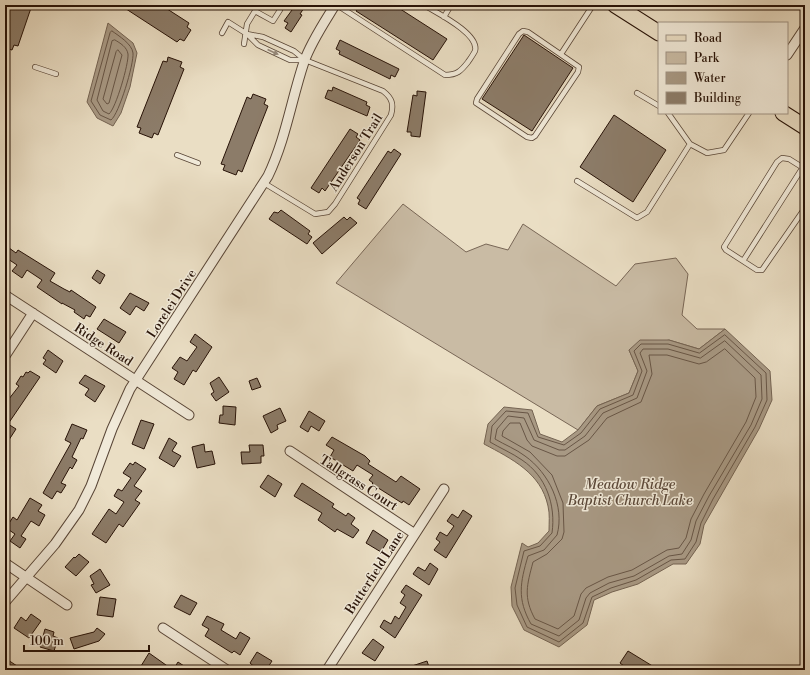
<svg xmlns="http://www.w3.org/2000/svg" width="810" height="675" font-family="'Libre Bodoni',serif">
  <rect width="100%" height="100%" fill="#eadec4"/>
  <filter id="stains"><feTurbulence type="fractalNoise" baseFrequency=".005" numOctaves="4"/><feColorMatrix values="0 0 0 0 .2 0 0 0 0 .09 0 0 0 0 .02 0 0 0 .5 -.17"/></filter>
  <radialGradient id="worn" r=".72"><stop offset=".6" stop-color="#630" stop-opacity="0"/><stop offset="1" stop-color="#630" stop-opacity=".3"/></radialGradient>
  <path fill="#c9bba4" stroke="#786656" d="M403 204 466 252 486 244 508 250 523 224 616 286 635 264 676 258 688 274 682 315 697 329H725L699 349 669 340 629 350 638 371 629 393 597 406 578 430 336 283Z"/>
  <path fill="#a89984" stroke="#746352" d="M108 23 133 43 137 53 130 87 121 113 113 126 97 118 87 102Z
    M725 329 770 371 772 400 759 429 704 525 700 544 686 564H673L638 584 612 592 594 600 587 625 559 647 524 630 512 606 511 587 522 543 528 547 538 543 549 531C549 523 550 514 548 506 541 473 512 459 484 444L488 424 504 407 532 410 540 434 562 442 578 430 597 406 629 393 638 371 629 350 640 340H669L699 349Z"/>
  <g fill="none" stroke-linecap="round" stroke-linejoin="round">
    <path stroke="#685646" stroke-width="1" d="M112 31C119 36 132 44 133 53 134 64 119 114 111 120L100 115 91 101 110 33Z
      M115 40C120 43 127 47 128 54 129 63 116 108 109 114L103 111 97 100 112 41Z
      M118 50 122 55 109 103 107 104 103 99 116 52Z
      M725 335 766 373 767 400 755 427 713 499 701 523 696 542 685 559 671 560 636 580 611 588 592 597 583 623 559 642 527 627 517 605 515 588 524 551 540 546 552 533C556 505 546 476 522 460 512 453 500 448 490 442L492 426 506 411 528 413 538 437 564 445 581 433 600 409 633 395 642 371 634 351 641 344H668L699 353Z
      M725 341 761 375 762 399 751 425 709 496 696 521 691 540 682 554 669 556 634 576 609 583 590 593 586 598 579 620 559 636 531 624C517 599 520 583 528 556L544 550 557 535C565 506 549 473 525 456 516 449 505 445 495 439L497 429 508 416 524 418 534 440 559 450H565L585 436 603 413 637 398 647 371 640 353 643 349H668L700 358Z
      M725 349 755 378 756 397 746 422 704 494 691 519 686 538 679 548 667 550 632 570 608 577 586 588 581 594 574 616 558 629 535 619C523 597 527 585 533 562L547 554 562 539 564 532 563 503 552 475 530 452 502 436 503 431 510 423H520L527 440 532 446 557 456H565L589 440 607 418 641 402 652 374 649 355H667L699 364 706 362Z"/>
  </g>
  <path fill="#8c7c69" stroke="#271207" d="M10 5H32L18 46 14 45 12 50 5 48V19Z
    M120 5H161L189 23 187 27 191 30 184 41 180 39 177 42Z
    M285 5H306L300 14 302 15 291 32 285 28 288 23 284 21 292 10Z
    M360 5H394L447 39 433 60 356 11Z
    M524 35 573 68 532 131 482 99Z
    M340 40 399 69 395 77 391 75 390 79 339 54 340 51 336 49Z
    M168 57 182 62 180 67 184 69 158 135 154 133 152 138 139 133 141 128 137 127 163 61 167 62Z
    M333 87 367 102 366 105 370 107 367 116 325 98 328 90 332 91Z
    M417 91 426 92 420 137 411 136V132H407L413 95 417 96Z
    M253 94 266 99 264 104 268 106 242 172 238 170 236 175 223 170 225 165 221 164 247 97 251 99Z
    M614 115 666 150 633 202 580 167Z
    M350 129 358 134 356 137 360 140 325 191 322 188 319 193 311 188Z
    M394 149 401 154 366 209 358 204 360 200 357 198 388 151 391 153Z
    M281 210 310 231 308 234 312 237 307 244 269 219 274 212 278 213Z
    M344 217 347 220 350 217 357 223 322 254 313 243Z
    M5 245 16 253 18 250 55 273 50 281 64 289 70 292 71 290 96 307 90 317 86 315 84 319 74 312 75 310 62 303V304L37 287 42 280 27 270 22 278 12 271 17 265 5 257Z
    M97 270 105 275 100 284 92 278Z
    M130 293 149 303 144 311 136 306 130 315 120 308Z
    M104 319 126 332 119 343 97 329Z
    M195 334 212 347 196 372 193 370 184 385 174 379 178 372 172 368 180 357 187 361 197 347 190 342Z
    M48 350 63 361 56 373 43 364 46 360 43 358Z
    M30 371 40 377 8 424 16 429 5 446V404L19 386 16 384 21 376 23 377 26 372 28 373Z
    M85 375 105 386 95 402 85 395 89 389 79 383Z
    M219 377 229 392 216 401 211 394 214 392 210 383Z
    M257 378 261 387 252 390 249 381Z
    M223 406 236 407 235 425 219 423 220 415H223Z
    M280 408 286 421 277 425 278 429 271 433 263 416Z
    M309 411 325 421 319 431 311 426 308 432 300 427Z
    M141 420 154 424 144 449 132 444Z
    M72 424 87 430 83 439 81 438 72 457 77 460 72 469 70 467 61 483 66 485 61 493 57 491 52 499 43 493 71 443 65 440Z
    M332 437 365 456 370 461 368 464 396 482 401 476 420 489 409 505 403 501 402 503 372 484 373 483 369 480 373 475 357 465 353 471 330 457 334 450 326 445Z
    M169 438 177 443 172 451 181 456 174 467 159 458Z
    M204 444 205 452 212 451 215 464 197 468 192 447Z
    M249 445H263L264 456H261V463L242 464 241 452H250Z
    M135 462 146 469 134 486 142 491 135 500 140 503 123 527 119 524 106 543 92 534 109 509 116 514 124 502 114 496 118 489 122 491 131 478 123 473 130 463 133 465Z
    M268 475 282 484 275 497 260 487Z
    M302 483 334 504 332 507 346 516 348 513 355 518 351 524 359 530 353 538 337 529 335 532 318 520 322 513 294 496Z
    M30 498 42 505 38 511 45 515 39 526 31 521 21 536 26 539 20 548 10 541 15 534 6 528 13 517 17 520Z
    M463 510 472 516 446 558 434 550 440 542 436 539 440 532 447 536 454 526 447 521 452 514 458 518Z
    M373 530 388 540 381 552 366 543Z
    M79 554 89 562 76 576 65 567 74 557 75 558Z
    M430 563 438 569 429 585 413 574 418 567 425 571Z
    M100 569 110 585 96 593 91 585 94 584 90 576Z
    M406 585 422 595 395 638 380 627 384 620 391 624 395 616 399 619 406 607 400 603 405 595 401 592Z
    M181 595 197 603 190 615 174 607Z
    M100 597 116 599 113 617 97 615Z
    M31 614 41 621 29 638 14 628 21 617 26 621Z
    M207 616 224 624 221 630 236 639 240 632 250 638 240 655 234 651 232 653 205 636 209 629 202 625Z
    M97 628 105 634 99 641 74 649 70 638 94 632Z
    M45 629 54 632 53 636 58 638 54 651 40 647Z
    M373 639 384 647 375 661 362 653Z
    M628 651 659 670H636L630 666 628 669 620 663Z
    M257 652 272 661 266 670H258L250 663Z
    M149 653 173 670 178 662 190 670H147L141 666Z
    M8 660 23 670H5V664Z
    M427 661 430 670H403V669Z"/>
  <g fill="none" stroke-linecap="round" stroke-linejoin="round">
    <g stroke="#584536" stroke-width="6">
      <path id="lane" d="M337 5 445 75C457 75 461 71 468 62 470 59 473 55 475 51 480 34 437 13 424 5
        M444 17 451 5
        M523 31 528 32 579 67 578 72 535 136 532 138 527 137 476 103 477 99 519 34Z
        M222 33 228 22 247 34 258 45 290 60H305
        M247 34 263 37 294 51 305 60 383 91C392 98 394 104 391 115L335 204 328 212 315 214 264 183
        M244 44 247 24 255 11 273 21 280 10
        M561 54 593 5
        M35 67 56 74
        M637 93 659 106
        M668 113 690 144 707 153 724 150 749 113
        M177 155 198 163
        M805 169 789 159 782 158 777 162 724 247 726 250 757 270H762L805 208
        M577 181 637 218 647 212 690 144
        M743 261 803 167"/>
    </g>
    <g stroke="#584536" stroke-width="11">
      <path id="street" d="M787 55 805 28
        M5 295 189 415
        M5 356 33 313
        M290 451 415 534
        M5 563 67 605
        M5 602 55 544 79 510 91 486 112 429 130 389 268 176C286 138 291 101 304 62 311 42 324 23 335 5
        M163 628 227 670
        M327 670 444 489"/>
    </g>
    <g stroke="#271207" stroke-width="17">
      <path id="primary" d="M615 5 659 33
        M783 113 805 127"/>
    </g>
    <use href="#lane" stroke="#f1ead9" stroke-width="4.5"/>
    <use href="#street" stroke="#f1ead9" stroke-width="9"/>
    <use href="#primary" stroke="#eadec4" stroke-width="15"/>
  </g>
  <defs><path id="oneway-solid" d="M-6-.8H1V-3.2L6.5 0L1 3.2V.8H-6Z"/></defs>
  <use fill="#96897a" href="#oneway-solid" transform="translate(273 52) rotate(25)"/>
  <g text-anchor="middle" stroke-width="3" stroke-linejoin="round" paint-order="stroke">
    <g font-size="13" fill="#271207" stroke="#f1ead9">
      <text transform="translate(355 152) rotate(-58)" y="5">Anderson Trail</text>
      <text transform="translate(171 303) rotate(-57)" y="5">Lorelei Drive</text>
      <text transform="translate(104 344) rotate(33)" y="5">Ridge Road</text>
      <text transform="translate(359 482) rotate(33)" y="5">Tallgrass Court</text>
      <text transform="translate(374 572) rotate(-57)" y="5">Butterfield Lane</text>
    </g>
    <g font-size="14" font-style="italic" fill="#5b4839" stroke="#f1ead9">
      <text x="630" y="489">Meadow Ridge<tspan x="630" dy="16">Baptist Church Lake</tspan></text>
    </g>
  </g>
  <rect width="810" height="675" fill="none" stroke="#eadec4" stroke-width="20"/>
  <rect x="6" y="6" width="798" height="663" fill="none" stroke="#271207" stroke-width="2"/>
  <rect x="10" y="10" width="790" height="655" fill="none" stroke="#271207"/>
  <rect x="658" y="22" width="130" height="92" fill="#f1ead9" stroke="#a09485"/>
  <rect x="666" y="35" width="20" height="6" fill="#eadec4" stroke="#a09485"/>
  <text x="694" y="42" font-size="12" fill="#271207">Road</text>
  <rect x="666" y="52" width="20" height="12" fill="#c9bba4" stroke="#a09485"/>
  <text x="694" y="62" font-size="12" fill="#271207">Park</text>
  <rect x="666" y="72" width="20" height="12" fill="#a89984" stroke="#a09485"/>
  <text x="694" y="82" font-size="12" fill="#271207">Water</text>
  <rect x="666" y="92" width="20" height="12" fill="#8c7c69" stroke="#a09485"/>
  <text x="694" y="102" font-size="12" fill="#271207">Building</text>
  <path d="M24 645v6h125v-6" fill="none" stroke="#271207" stroke-width="2"/>
  <text x="30" y="645" font-size="12" fill="#271207" stroke="#f1ead9" stroke-width="3" paint-order="stroke">100 m</text>
  <rect width="100%" height="100%" filter="url(#stains)"/>
  <rect width="100%" height="100%" fill="url(#worn)"/>
</svg>
